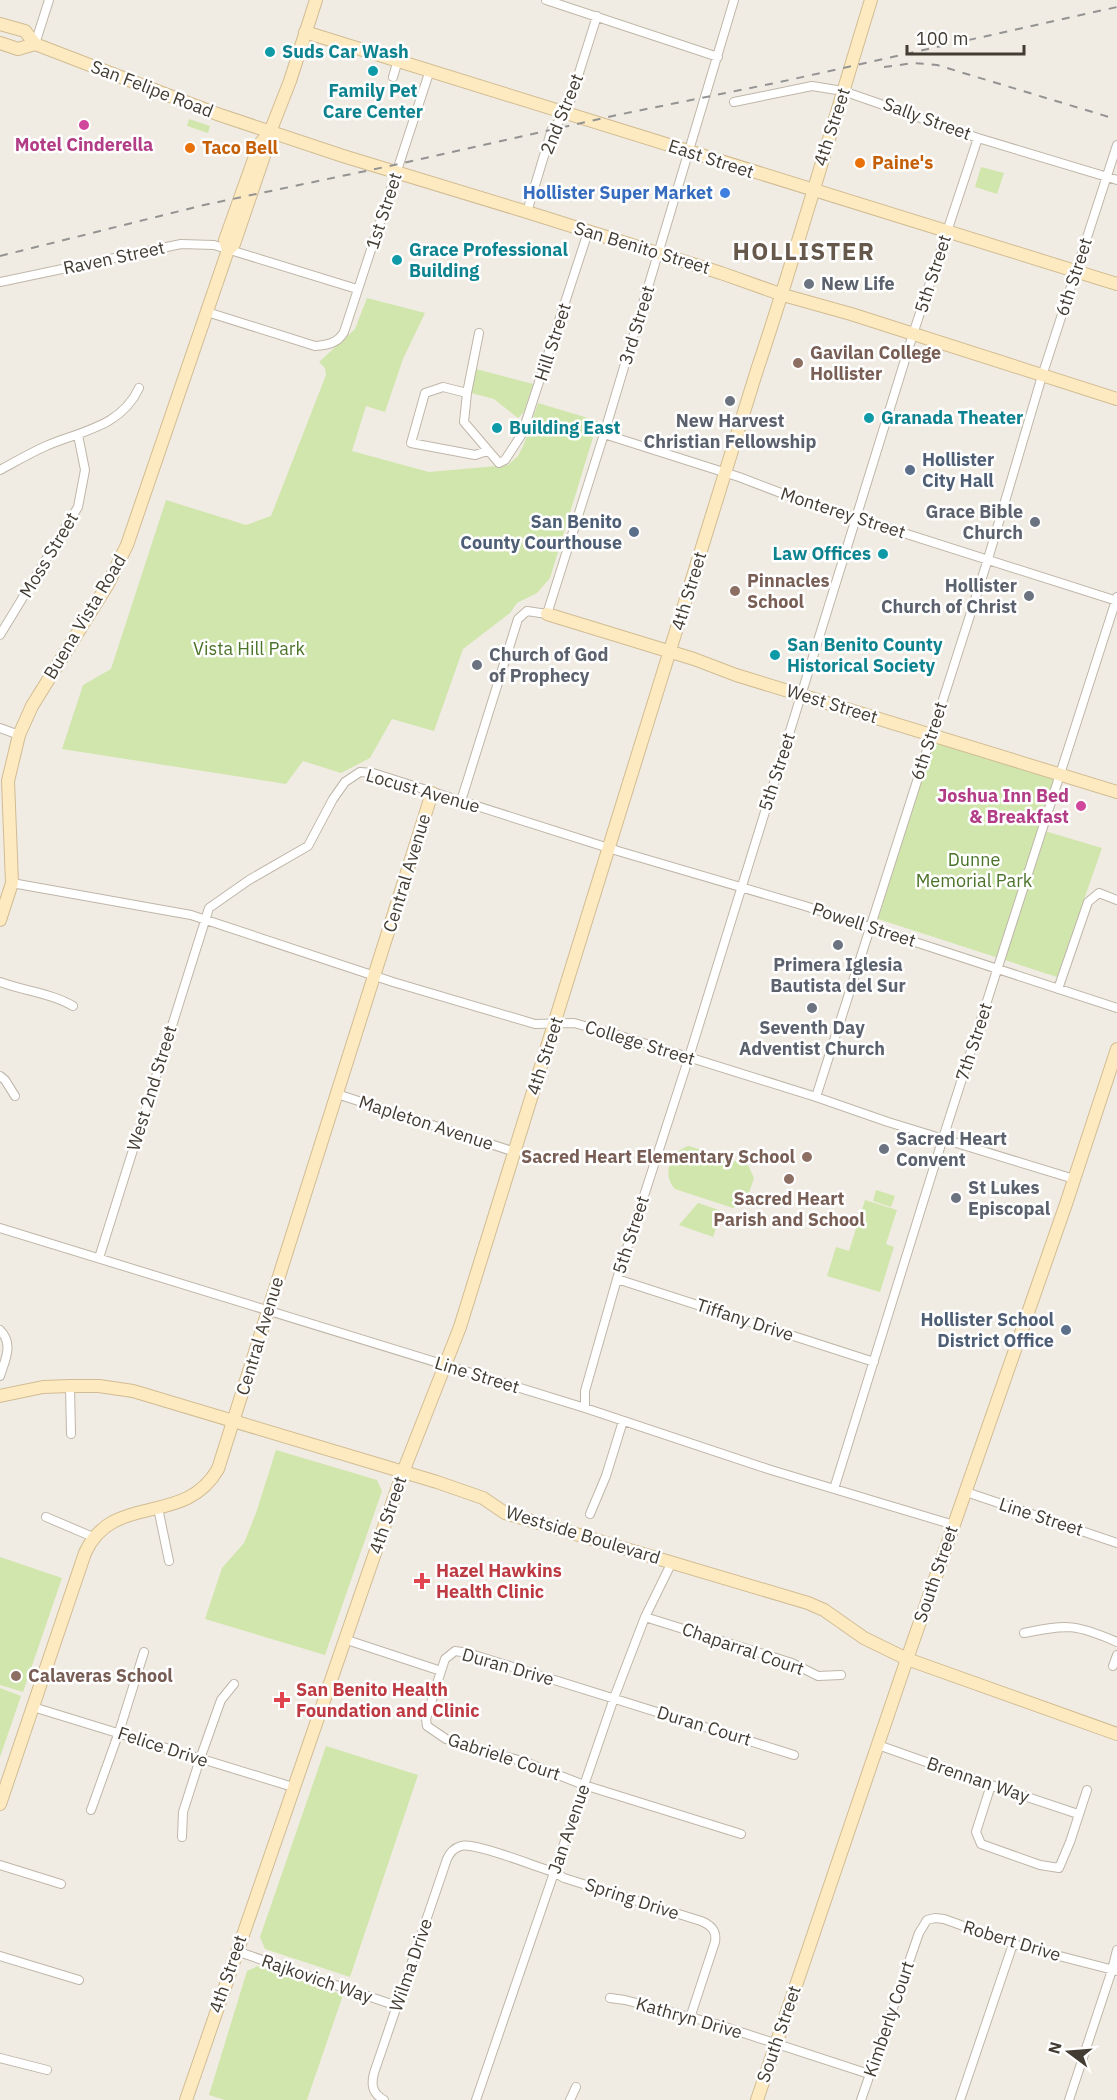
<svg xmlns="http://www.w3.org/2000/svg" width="1117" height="2100" font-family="'IBM Plex Sans',sans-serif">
  <rect width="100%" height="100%" fill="#f1ece3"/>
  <path fill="#d0e6ac" d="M189 119 210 126 208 133 187 126Z
    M981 167 1004 173 997 194 975 187Z
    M367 298 425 313 403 359 385 412 366 406 352 451 429 472 508 465 518 456 524 444 538 403 598 421 550 578 537 593 517 603 510 613 463 649 434 731 392 719 370 758 341 773 303 761 286 784 62 749 83 685 111 669 166 500 246 525 271 516 326 375 325 368 319 362 355 329Z
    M476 369 533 384 524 412 518 418 494 399 471 393Z
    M934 740 1055 776 1038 829 1102 848 1057 977 878 919Z
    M689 1146 748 1165 754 1178 746 1202 733 1208 675 1189C661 1175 671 1150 689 1146Z
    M876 1190 895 1196 891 1207 873 1201Z
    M865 1200 897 1210 886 1244 894 1247 880 1292 827 1276 836 1247 849 1251Z
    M698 1203 722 1211 713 1237 679 1225Z
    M276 1450 377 1480 382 1491 325 1655 205 1619 222 1568 244 1543 256 1513Z
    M0 1557 62 1578 23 1692 0 1685Z
    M0 1688 21 1696 0 1757Z
    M326 1746 418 1775 350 1977 265 1949 260 1937Z
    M258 1966 343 1995 307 2100H225L209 2095 247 1971Z"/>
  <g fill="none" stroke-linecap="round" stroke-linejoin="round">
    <g stroke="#bfb6a9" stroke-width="10">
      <path id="street" d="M546 0 718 57
        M35 44 49 0
        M393 77 398 60
        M734 102 812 86 843 91 978 138 1117 180
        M527 212 552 129 566 114 597 16
        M0 282 181 244 214 245 357 289
        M207 312 315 346C328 345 338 343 344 332L430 70
        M479 333 467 393 443 387 425 393 411 443 475 455 487 451
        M467 393 464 422 499 463 505 460 522 434 588 232
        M604 434 739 477 794 498 1117 601
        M0 470C15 462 30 453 46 446 81 431 121 427 139 388
        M0 635 78 507 85 470 78 435
        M0 728 19 735
        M461 801 518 619 527 611 547 614 604 434 734 0
        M12 883 191 915 393 982 535 1024 574 1023 621 1036 816 1097 888 1122 1074 1179
        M0 982C24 991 51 993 73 1006
        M1058 989 1088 902 1099 893 1117 900
        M0 1076 5 1080 15 1096
        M337 1094 515 1152
        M816 1097 988 559 1042 376 1117 145
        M0 1228 585 1408 771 1470 954 1525
        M99 1258 209 908 249 880 308 846 333 799 345 782 360 772 373 773 618 851 805 906 1117 1008
        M617 1279 874 1362
        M0 1330C14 1344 5 1360 0 1376
        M70 1386 71 1434
        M585 1408V1391L617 1279 689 1057 913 334 978 138
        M834 1489 943 1138 1117 597
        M966 1492 1117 1543
        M158 1508 169 1561
        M590 1514 606 1476 623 1421
        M46 1517 93 1537
        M645 1617 792 1663 818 1676 841 1675
        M1024 1633C1068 1624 1076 1624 1117 1642
        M344 1639 441 1671 445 1659 455 1651 468 1653 794 1755
        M1113 1666 1117 1655
        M441 1671 426 1719 427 1726 446 1739 525 1762 584 1785 741 1834
        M33 1707 293 1787
        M878 1745 991 1785 1078 1814
        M991 1785 976 1832 981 1844 1040 1865 1059 1868 1070 1842 1087 1790
        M91 1810 119 1732 144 1652
        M182 1837 183 1812 200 1759 221 1700 234 1684
        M0 1865 61 1884
        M236 1951 397 2006
        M0 1956 79 1980
        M610 1998 625 2000 716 2024 869 2074
        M0 2058 47 2070
        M384 2100C372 2093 371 2085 374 2073L447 1859C450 1852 454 1848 461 1846 475 1842 536 1867 554 1872L564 1878 701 1921C711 1925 717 1931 715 1942L690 2018
        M476 2100 614 1698 645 1617 672 1562
        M570 2100 576 2087
        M861 2100 919 1933 927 1920 935 1918 944 1919 1013 1944 1117 1971
        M960 2100 1013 1944
        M1069 2100 1112 1970 1117 1950"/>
    </g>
    <g stroke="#d1bc93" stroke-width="14">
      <path id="secondary" d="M0 24 25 31 35 44 217 114 343 156 527 212 721 273 783 295 851 314 1117 399
        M305 32 1117 284
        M0 43 18 49 35 44
        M270 132 290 81 316 0
        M547 614 694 659 736 675 1117 792
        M0 920 12 883 8 781 19 735 32 706 108 584 127 545 228 250 234 244 267 147 270 132 259 145 225 240 228 250
        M0 1396 43 1387 70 1386H99L133 1391 437 1482 483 1498 505 1513 808 1603 824 1610 864 1638 907 1659 1117 1734
        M0 1804 85 1553C113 1491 184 1528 218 1469L432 793
        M186 2100 403 1472 460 1327 757 370C798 248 833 123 871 0
        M757 2100 907 1659 1066 1204 1117 1049"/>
    </g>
    <use href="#street" stroke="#fff" stroke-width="8"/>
    <use href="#secondary" stroke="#feeac1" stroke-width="12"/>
    <path stroke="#939393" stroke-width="2" stroke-dasharray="8 8" stroke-linecap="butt" d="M884 67 914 63 937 65 1109 117
      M0 256 204 205 399 164 617 115 780 82 1117 7"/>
  </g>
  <g fill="#0f9aa8" stroke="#fff" stroke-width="2">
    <circle cx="270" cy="52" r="6"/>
    <circle cx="373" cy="71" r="6"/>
    <circle cx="397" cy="260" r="6"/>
    <circle cx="869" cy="418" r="6"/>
    <circle cx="497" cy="428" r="6"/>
    <circle cx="883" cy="554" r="6"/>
    <circle cx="775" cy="655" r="6"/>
  </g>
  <g fill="#d1479c" stroke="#fff" stroke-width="2">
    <circle cx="84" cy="125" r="6"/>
    <circle cx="1081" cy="806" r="6"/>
  </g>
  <g fill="#e8710a" stroke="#fff" stroke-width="2">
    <circle cx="190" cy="148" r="6"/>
    <circle cx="860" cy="163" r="6"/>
  </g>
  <circle fill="#3f7fe0" stroke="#fff" stroke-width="2" cx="725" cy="193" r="6"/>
  <g fill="#6b7280" stroke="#fff" stroke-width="2">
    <circle cx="809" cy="284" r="6"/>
    <circle cx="730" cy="401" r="6"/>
    <circle cx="1035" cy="522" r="6"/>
    <circle cx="1029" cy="596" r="6"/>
    <circle cx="477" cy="665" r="6"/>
    <circle cx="838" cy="945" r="6"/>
    <circle cx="812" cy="1008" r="6"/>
    <circle cx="884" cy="1149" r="6"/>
    <circle cx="956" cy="1198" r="6"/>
  </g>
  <g fill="#8d6e63" stroke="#fff" stroke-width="2">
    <circle cx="798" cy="363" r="6"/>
    <circle cx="735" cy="591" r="6"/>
    <circle cx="807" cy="1157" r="6"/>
    <circle cx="789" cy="1179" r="6"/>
    <circle cx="16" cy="1676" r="6"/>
  </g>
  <g fill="#5c6f8a" stroke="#fff" stroke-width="2">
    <circle cx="910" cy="470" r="6"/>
    <circle cx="634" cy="532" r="6"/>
    <circle cx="1066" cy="1330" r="6"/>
  </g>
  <g fill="#e0444e" stroke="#fff" stroke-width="2">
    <path d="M419 1572h6v6h6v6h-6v6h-6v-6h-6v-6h6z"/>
    <path d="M279 1691h6v6h6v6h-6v6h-6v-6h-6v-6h6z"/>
  </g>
  <g text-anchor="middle" stroke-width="5" stroke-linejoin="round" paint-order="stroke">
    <g font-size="18" font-weight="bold" fill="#0d838f" stroke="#fff" text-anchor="start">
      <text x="282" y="58">Suds Car Wash</text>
      <text x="373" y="97" text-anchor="middle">Family Pet<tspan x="373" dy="21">Care Center</tspan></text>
      <text x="409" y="256">Grace Professional<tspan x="409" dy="21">Building</tspan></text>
      <text x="881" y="424">Granada Theater</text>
      <text x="509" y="434">Building East</text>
      <text x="871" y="560" text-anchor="end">Law Offices</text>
      <text x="787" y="651">San Benito County<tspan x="787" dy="21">Historical Society</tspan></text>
    </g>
    <g font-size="18" fill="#433c33" stroke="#fff">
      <text transform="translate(152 89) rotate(21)" y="6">San Felipe Road</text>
      <text transform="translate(562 114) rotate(-68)" y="6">2nd Street</text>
      <text transform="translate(927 119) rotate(20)" y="6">Sally Street</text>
      <text transform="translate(832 127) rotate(-72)" y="6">4th Street</text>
      <text transform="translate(711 159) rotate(18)" y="6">East Street</text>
      <text transform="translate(384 211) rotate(-72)" y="6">1st Street</text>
      <text transform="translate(642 248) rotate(17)" y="6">San Benito Street</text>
      <text transform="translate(114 258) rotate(-12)" y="6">Raven Street</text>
      <text transform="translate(933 274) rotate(-72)" y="6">5th Street</text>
      <text transform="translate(1074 277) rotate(-72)" y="6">6th Street</text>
      <text transform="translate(637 325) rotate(-73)" y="6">3rd Street</text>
      <text transform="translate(553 342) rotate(-72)" y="6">Hill Street</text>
      <text transform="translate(843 513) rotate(18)" y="6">Monterey Street</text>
      <text transform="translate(49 555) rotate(-59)" y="6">Moss Street</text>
      <text transform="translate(689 591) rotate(-73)" y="6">4th Street</text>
      <text transform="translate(85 617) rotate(-59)" y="6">Buena Vista Road</text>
      <text transform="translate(832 704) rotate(17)" y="6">West Street</text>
      <text transform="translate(929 741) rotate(-72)" y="6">6th Street</text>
      <text transform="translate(777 772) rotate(-72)" y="6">5th Street</text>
      <text transform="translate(423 791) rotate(16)" y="6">Locust Avenue</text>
      <text transform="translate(407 873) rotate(-73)" y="6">Central Avenue</text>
      <text transform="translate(864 925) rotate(18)" y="6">Powell Street</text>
      <text transform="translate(974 1042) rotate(-72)" y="6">7th Street</text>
      <text transform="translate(640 1043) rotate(17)" y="6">College Street</text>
      <text transform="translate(545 1056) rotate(-72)" y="6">4th Street</text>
      <text transform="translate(152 1088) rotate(-73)" y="6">West 2nd Street</text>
      <text transform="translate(426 1123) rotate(18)" y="6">Mapleton Avenue</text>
      <text transform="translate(631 1235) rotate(-72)" y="6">5th Street</text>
      <text transform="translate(745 1320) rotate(18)" y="6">Tiffany Drive</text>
      <text transform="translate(260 1336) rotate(-73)" y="6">Central Avenue</text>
      <text transform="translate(477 1375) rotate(17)" y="6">Line Street</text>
      <text transform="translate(388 1515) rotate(-71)" y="6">4th Street</text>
      <text transform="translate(1041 1517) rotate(18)" y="6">Line Street</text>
      <text transform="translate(583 1535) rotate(17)" y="6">Westside Boulevard</text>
      <text transform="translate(936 1574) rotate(-71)" y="6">South Street</text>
      <text transform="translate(743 1649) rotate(19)" y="6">Chaparral Court</text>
      <text transform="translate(508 1667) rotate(16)" y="6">Duran Drive</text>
      <text transform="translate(704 1726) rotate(17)" y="6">Duran Court</text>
      <text transform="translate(163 1747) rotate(18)" y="6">Felice Drive</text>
      <text transform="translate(504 1757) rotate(18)" y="6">Gabriele Court</text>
      <text transform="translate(978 1780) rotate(19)" y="6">Brennan Way</text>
      <text transform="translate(569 1829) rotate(-71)" y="6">Jan Avenue</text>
      <text transform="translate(632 1899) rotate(18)" y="6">Spring Drive</text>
      <text transform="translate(1012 1941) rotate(17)" y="6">Robert Drive</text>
      <text transform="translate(411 1965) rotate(-71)" y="6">Wilma Drive</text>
      <text transform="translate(228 1974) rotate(-71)" y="6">4th Street</text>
      <text transform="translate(317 1979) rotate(19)" y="6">Rajkovich Way</text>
      <text transform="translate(689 2018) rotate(16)" y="6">Kathryn Drive</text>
      <text transform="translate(889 2019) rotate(-71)" y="6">Kimberly Court</text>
      <text transform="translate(779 2034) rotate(-71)" y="6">South Street</text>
    </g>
    <g font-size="18" font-weight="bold" fill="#b23c85" stroke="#fff">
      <text x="84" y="151">Motel Cinderella</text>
      <text x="1069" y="802" text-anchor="end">Joshua Inn Bed<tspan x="1069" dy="21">&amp; Breakfast</tspan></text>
    </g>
    <g font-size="18" font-weight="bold" fill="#c56008" stroke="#fff" text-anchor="start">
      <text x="202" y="154">Taco Bell</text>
      <text x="872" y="169">Paine's</text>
    </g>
    <g font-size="18" font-weight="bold" fill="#366cbe" stroke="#fff" text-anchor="end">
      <text x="713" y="199">Hollister Super Market</text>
    </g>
    <g font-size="18" font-weight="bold" fill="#5b616d" stroke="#fff" text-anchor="start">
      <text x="821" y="290">New Life</text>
      <text x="730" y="427" text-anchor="middle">New Harvest<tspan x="730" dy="21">Christian Fellowship</tspan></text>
      <text x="1023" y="518" text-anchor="end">Grace Bible<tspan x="1023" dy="21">Church</tspan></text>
      <text x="1017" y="592" text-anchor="end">Hollister<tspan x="1017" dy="21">Church of Christ</tspan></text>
      <text x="489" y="661">Church of God<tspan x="489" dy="21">of Prophecy</tspan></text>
      <text x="838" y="971" text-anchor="middle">Primera Iglesia<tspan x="838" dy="21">Bautista del Sur</tspan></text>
      <text x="812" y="1034" text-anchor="middle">Seventh Day<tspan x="812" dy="21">Adventist Church</tspan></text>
      <text x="896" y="1145">Sacred Heart<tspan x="896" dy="21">Convent</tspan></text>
      <text x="968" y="1194">St Lukes<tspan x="968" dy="21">Episcopal</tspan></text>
    </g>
    <g font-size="18" font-weight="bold" fill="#785e54" stroke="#fff" text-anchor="start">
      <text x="810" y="359">Gavilan College<tspan x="810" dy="21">Hollister</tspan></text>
      <text x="747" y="587">Pinnacles<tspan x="747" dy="21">School</tspan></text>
      <text x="795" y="1163" text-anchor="end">Sacred Heart Elementary School</text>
      <text x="789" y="1205" text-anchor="middle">Sacred Heart<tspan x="789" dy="21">Parish and School</tspan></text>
      <text x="28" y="1682">Calaveras School</text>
    </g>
    <g font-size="18" font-weight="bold" fill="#4e5e75" stroke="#fff" text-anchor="end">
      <text x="922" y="466" text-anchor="start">Hollister<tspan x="922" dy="21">City Hall</tspan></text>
      <text x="622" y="528">San Benito<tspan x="622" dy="21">County Courthouse</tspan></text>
      <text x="1054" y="1326">Hollister School<tspan x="1054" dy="21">District Office</tspan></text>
    </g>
    <g font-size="18" fill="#4b7328" stroke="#fff">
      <text x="249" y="655">Vista Hill Park</text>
      <text x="974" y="866">Dunne<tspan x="974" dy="21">Memorial Park</tspan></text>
    </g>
    <g font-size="18" font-weight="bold" fill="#be3a42" stroke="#fff" text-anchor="start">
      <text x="436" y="1577">Hazel Hawkins<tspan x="436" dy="21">Health Clinic</tspan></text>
      <text x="296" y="1696">San Benito Health<tspan x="296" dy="21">Foundation and Clinic</tspan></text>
    </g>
    <g font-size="24" font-weight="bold" letter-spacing="1.5" fill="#66594b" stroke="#fff">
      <text x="804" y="260">HOLLISTER</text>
    </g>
  </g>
  <g transform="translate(1069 2052) rotate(286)" stroke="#ffffff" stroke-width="4.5" paint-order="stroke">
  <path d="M0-4.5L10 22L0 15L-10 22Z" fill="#433c33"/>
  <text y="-9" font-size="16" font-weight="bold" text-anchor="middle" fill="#433c33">N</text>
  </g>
  <path d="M907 45v9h117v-9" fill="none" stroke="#433c33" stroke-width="3"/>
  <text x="916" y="45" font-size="18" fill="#433c33" stroke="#ffffff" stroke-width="4.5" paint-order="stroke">100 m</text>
</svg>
